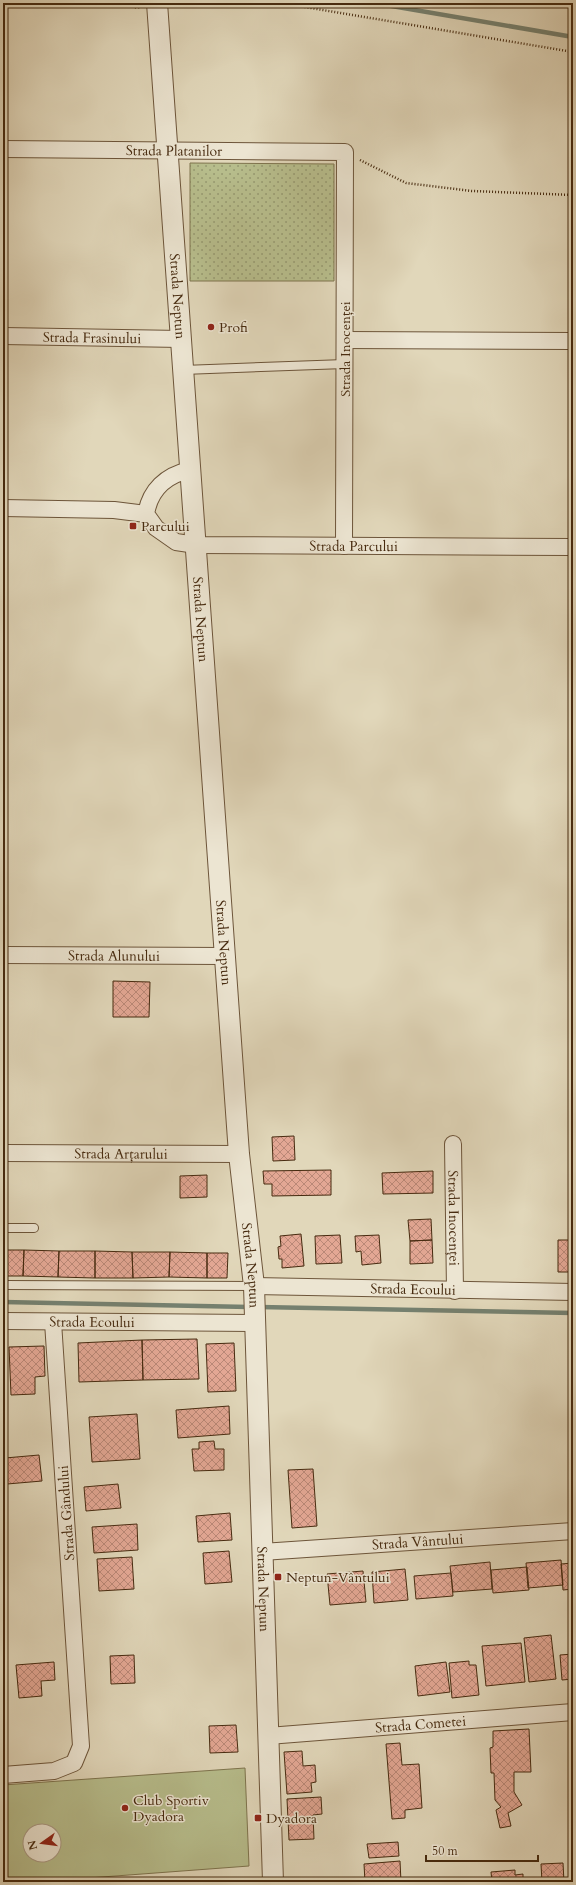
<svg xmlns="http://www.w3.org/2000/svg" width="576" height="1885" font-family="Cardo,serif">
  <defs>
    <pattern id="park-dots" width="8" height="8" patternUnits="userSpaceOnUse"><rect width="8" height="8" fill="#b7bd8c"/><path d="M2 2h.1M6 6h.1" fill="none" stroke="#979a71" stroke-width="1.8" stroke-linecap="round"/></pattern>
    <pattern id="building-cross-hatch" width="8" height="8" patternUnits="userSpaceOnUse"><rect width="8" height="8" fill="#e3a794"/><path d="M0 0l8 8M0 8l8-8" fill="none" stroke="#ba8877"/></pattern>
  </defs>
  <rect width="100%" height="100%" fill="#e1d7ba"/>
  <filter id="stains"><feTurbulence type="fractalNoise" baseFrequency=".005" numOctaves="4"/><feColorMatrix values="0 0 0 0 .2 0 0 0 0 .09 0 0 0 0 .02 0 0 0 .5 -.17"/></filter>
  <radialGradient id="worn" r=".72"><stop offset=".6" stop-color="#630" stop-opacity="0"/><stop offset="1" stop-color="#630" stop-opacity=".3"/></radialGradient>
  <path fill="#b7bd8c" stroke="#7e744e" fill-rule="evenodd" d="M245 1768 249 1866 35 1882H3V1785ZM30 1831H54V1855H30Z"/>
  <path fill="url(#park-dots)" stroke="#7e744e" d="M190 163 334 164V281H190Z"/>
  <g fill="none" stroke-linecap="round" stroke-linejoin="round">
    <path stroke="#75806f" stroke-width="4.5" d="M374 3 573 37
      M3 1302 249 1307
      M259 1307 573 1313"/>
  </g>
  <path fill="url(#building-cross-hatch)" stroke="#462a0f" d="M113 981 150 982 149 1017H113Z
    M294 1136 295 1160 273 1161 272 1137Z
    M331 1170V1195L272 1196V1184H264L263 1171Z
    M433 1171V1193L383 1194 382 1173Z
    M207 1175V1197L180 1198V1176Z
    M431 1219 432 1240 410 1241 408 1220Z
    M301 1234 304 1266 282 1268V1259H279L278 1247 281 1246 280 1236Z
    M340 1235 342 1263 316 1264 315 1236Z
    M379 1235 381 1263 362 1265 361 1251 356 1252 355 1236Z
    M432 1240 433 1263 410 1264V1241Z
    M558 1240H573V1272H558Z
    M3 1250H24L23 1276H3Z
    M24 1250 59 1251 58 1277 23 1276Z
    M59 1251H95V1278L58 1277Z
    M95 1251 132 1252 133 1278H95Z
    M132 1252H170L169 1277 133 1278Z
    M170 1252 207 1253V1278L169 1277Z
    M207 1253H228L227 1278H207Z
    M197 1339 199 1379 143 1380 142 1340Z
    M142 1340 143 1380 79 1382 78 1343Z
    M234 1343 236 1391 208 1392 206 1344Z
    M44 1346 45 1376 35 1377V1394L11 1395 9 1347Z
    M229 1406 230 1434 178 1438 176 1410Z
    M137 1414 140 1459 92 1462 89 1417Z
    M214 1441 215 1449H224V1470L194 1471 192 1449H199V1442Z
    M39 1455 42 1481 7 1484 5 1458Z
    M313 1469 317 1526 292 1528 288 1470Z
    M118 1484 121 1508 86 1511 84 1487Z
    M230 1513 232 1540 198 1542 196 1516Z
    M137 1524 138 1550 94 1553 92 1527Z
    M229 1551 232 1582 205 1584 203 1553Z
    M132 1557 134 1589 99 1591 97 1559Z
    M561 1560 563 1585 528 1588 526 1563Z
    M490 1562 492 1589 453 1592 450 1566Z
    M573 1563V1589L563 1590 561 1564Z
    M527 1567 529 1590 493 1593 491 1570Z
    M405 1569 408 1600 374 1603 372 1572Z
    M363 1571 366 1602 330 1605 327 1574Z
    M451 1573 453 1596 416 1599 414 1576Z
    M551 1635 556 1679 529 1682 524 1638Z
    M521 1643 525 1682 486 1686 482 1646Z
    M573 1654V1679L562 1680 560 1655Z
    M134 1655 135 1683 111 1684 110 1656Z
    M469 1661V1665H476L479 1695 452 1698 449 1663Z
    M54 1662 55 1680 41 1681 42 1696 19 1698 16 1665Z
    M446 1662 450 1692 418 1696 415 1666Z
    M236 1725 238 1752 210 1753 209 1726Z
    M529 1729 531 1772H514V1792L522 1805 508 1813 511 1826 500 1828 496 1810 501 1807 495 1800 494 1773H491L490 1748 493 1747V1731Z
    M400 1743 402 1765 419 1764 422 1808 405 1810V1818L392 1819 386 1744Z
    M302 1751 303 1766 315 1765 316 1782 311 1783 312 1792 287 1794 284 1752Z
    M321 1797 322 1814 313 1815 314 1839 289 1840 287 1799Z
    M398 1842 399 1856 369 1858 367 1844Z
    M400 1861 401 1882H365L364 1864Z
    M563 1863 564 1882H542L541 1864Z
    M515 1870V1875L523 1874V1882H492L491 1872Z"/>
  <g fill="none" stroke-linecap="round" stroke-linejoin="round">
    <g stroke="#6d553a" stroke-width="10">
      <path id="service" d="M183 370 345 364
        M3 1228H34
        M3 1285 254 1286"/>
    </g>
    <g stroke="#6d553a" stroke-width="18">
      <g id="minor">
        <path id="s1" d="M3 149 345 152 344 546"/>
        <path id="s2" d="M3 336 181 339"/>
        <path d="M345 340 573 341"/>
        <path id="s3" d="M190 470C166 475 150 490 146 514L156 528 176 542 196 545 573 547"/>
        <path d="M3 508 114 510 146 514"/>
        <path id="s4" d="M3 955 225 956"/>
        <path id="s5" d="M453 1144 455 1291"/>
        <path id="s6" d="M3 1153 239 1154"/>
        <path id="s7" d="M254 1286 573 1292"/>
        <path id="s8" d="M3 1321 254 1323"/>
        <path id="s9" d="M262 1552 573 1531"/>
        <path id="s10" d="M268 1736 573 1712"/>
        <path d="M3 1775 54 1771 74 1763 81 1746 53 1322"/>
      </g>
    </g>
    <g stroke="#6d553a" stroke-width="22">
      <g id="tertiary">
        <path id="s11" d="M157 3 239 1154 254 1286 273 1882"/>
      </g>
    </g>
    <path stroke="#462a0f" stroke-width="2.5" stroke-dasharray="1 2" stroke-linecap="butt" d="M124 3 137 8 141 6
      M281 3 573 52
      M360 160 406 183 472 191 573 195"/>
    <use href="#service" stroke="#ece5d2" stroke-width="8"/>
    <use href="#minor" stroke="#ece5d2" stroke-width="16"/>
    <use href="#tertiary" stroke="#ece5d2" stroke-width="20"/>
  </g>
  <g fill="#8f2418" stroke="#ece5d2" stroke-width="1.5">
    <circle cx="211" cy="327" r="4"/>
    <rect x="129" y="522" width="8" height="8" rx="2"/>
    <rect x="274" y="1573" width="8" height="8" rx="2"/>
    <circle cx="125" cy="1808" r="4"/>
    <rect x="254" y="1814" width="8" height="8" rx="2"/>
  </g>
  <g text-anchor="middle" stroke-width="3" stroke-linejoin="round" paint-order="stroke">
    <g font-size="14" fill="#462a0f" stroke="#ece5d2">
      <text dy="5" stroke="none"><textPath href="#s1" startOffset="171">Strada Platanilor</textPath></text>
      <text dy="5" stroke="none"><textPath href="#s11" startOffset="294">Strada Neptun</textPath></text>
      <text dy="5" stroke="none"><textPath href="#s2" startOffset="89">Strada Frasinului</textPath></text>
      <text transform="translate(345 349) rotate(-90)" y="5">Strada Inocenței</text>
      <text dy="5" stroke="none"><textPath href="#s3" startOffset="286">Strada Parcului</textPath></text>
      <text dy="5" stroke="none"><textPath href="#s11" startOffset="618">Strada Neptun</textPath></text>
      <text dy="5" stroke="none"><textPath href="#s11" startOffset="942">Strada Neptun</textPath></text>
      <text dy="5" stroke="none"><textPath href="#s4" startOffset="111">Strada Alunului</textPath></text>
      <text dy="5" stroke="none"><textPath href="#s6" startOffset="118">Strada Arțarului</textPath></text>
      <text dy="5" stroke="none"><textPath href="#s5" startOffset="74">Strada Inocenței</textPath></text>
      <text dy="5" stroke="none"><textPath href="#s11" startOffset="1266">Strada Neptun</textPath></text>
      <text dy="5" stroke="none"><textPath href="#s7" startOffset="159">Strada Ecoului</textPath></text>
      <text dy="5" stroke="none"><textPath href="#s8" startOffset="89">Strada Ecoului</textPath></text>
      <text transform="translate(66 1513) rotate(-94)" y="5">Strada Gândului</text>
      <text dy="5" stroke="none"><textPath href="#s9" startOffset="156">Strada Vântului</textPath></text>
      <text dy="5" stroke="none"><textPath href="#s11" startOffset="1590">Strada Neptun</textPath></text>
      <text dy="5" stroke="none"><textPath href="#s10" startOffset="153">Strada Cometei</textPath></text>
    </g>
    <g font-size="14" fill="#462a0f" stroke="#ece5d2" text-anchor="start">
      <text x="219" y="332">Profi</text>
      <text x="141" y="531">Parcului</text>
      <text x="286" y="1582">Neptun-Vântului</text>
      <text x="133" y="1805">Club Sportiv<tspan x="133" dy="16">Dyadora</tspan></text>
      <text x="266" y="1823">Dyadora</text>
    </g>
  </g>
  <rect width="576" height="1885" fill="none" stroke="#e1d7ba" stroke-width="16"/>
  <rect x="4" y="4" width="568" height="1877" fill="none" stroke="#462a0f" stroke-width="2"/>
  <rect x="8" y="8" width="560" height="1869" fill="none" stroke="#462a0f"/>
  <g transform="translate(42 1843) rotate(256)"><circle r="19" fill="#ece5d2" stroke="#aa9a84"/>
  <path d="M0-3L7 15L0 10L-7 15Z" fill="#8f2418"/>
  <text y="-6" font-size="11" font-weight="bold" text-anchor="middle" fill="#462a0f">N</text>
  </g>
  <path d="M426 1855v6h112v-6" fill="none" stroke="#462a0f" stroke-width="2"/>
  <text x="432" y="1855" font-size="12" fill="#462a0f" stroke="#ece5d2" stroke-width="3" paint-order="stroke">50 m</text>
  <rect width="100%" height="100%" filter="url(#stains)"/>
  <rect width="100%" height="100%" fill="url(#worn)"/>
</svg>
